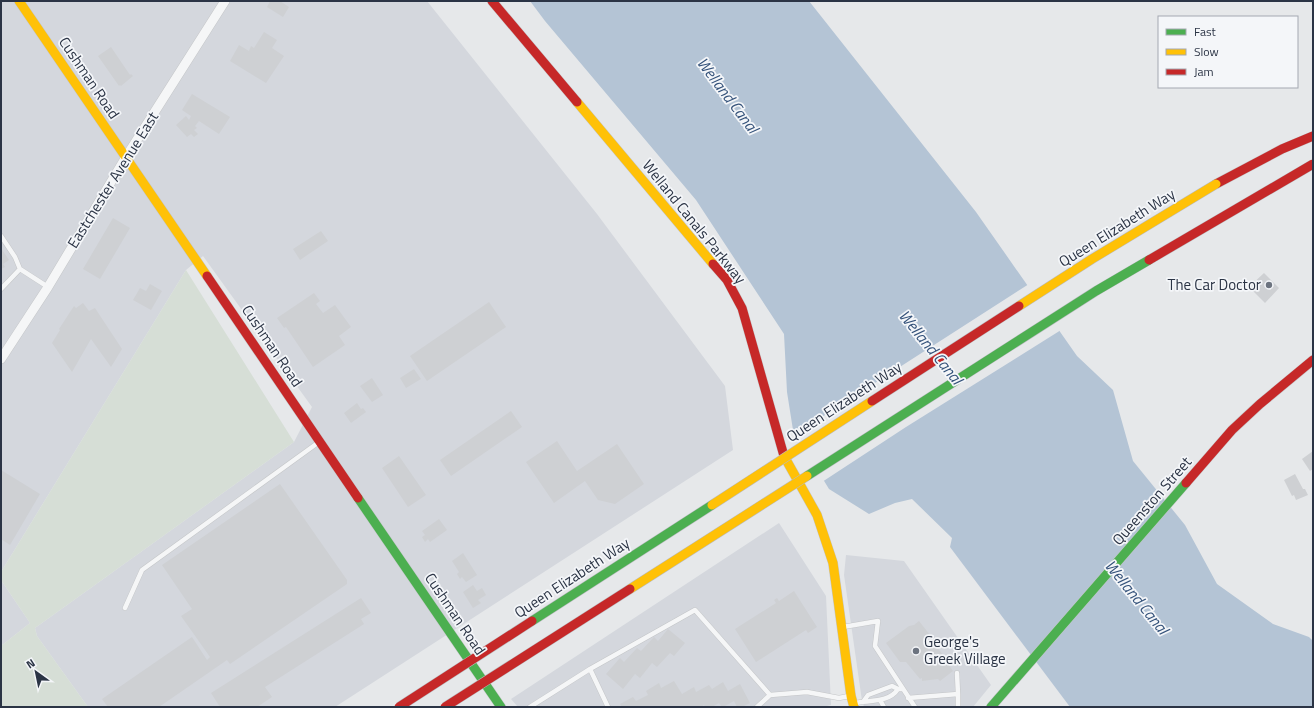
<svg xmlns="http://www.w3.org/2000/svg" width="1314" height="708" font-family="'Titillium Web',sans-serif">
  <rect width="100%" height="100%" fill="#e6e8ea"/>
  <path fill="#d4d7dd" d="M1 1H427L597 214 725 386 733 450 335 707H88L37 636 35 628 294 442 312 407 203 256 186 270 1 572Z
    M779 523 826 596 831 705 823 707H518L511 699Z
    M846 555 904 561 991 685 973 707H864L862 701 844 575Z
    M1 580 30 623 1 646Z"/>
  <path fill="#d6ded6" d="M186 270 294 442 35 628 37 636 88 707H1V646L30 623 1 580V572Z"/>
  <path fill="#b4c4d5" d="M530 1H809L976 212 1077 356 1113 390 1133 461 1185 525 1217 584 1273 624 1309 637 1313 641V707H1070L950 547 952 538 912 499 895 503 869 514 829 489 793 430 787 392 784 334 696 200 545 21Z"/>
  <path fill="#e6e8ea" d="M1029 284 1061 330 906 427 822 482 794 435Z"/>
  <path fill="#ced0d3" d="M270 1H280L289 7 283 17 267 7Z
    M264 32 277 40 272 48 284 56 266 83 230 61 239 45 249 51 251 46 254 48Z
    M111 47 130 75 131 74 133 76 121 86 120 85 119 86 98 56Z
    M192 94 230 117 219 134 199 121 195 126 197 128 194 130 198 134 194 137 191 134 187 137 176 125 186 116 189 120 191 116 182 110Z
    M113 218 130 228 100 279 83 269Z
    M321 231 328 241 300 260 293 249Z
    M1 248 9 260 3 264 5 267 1 269Z
    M1264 273 1279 288 1265 303 1249 287Z
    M150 284 162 291 151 310 133 300 140 288 146 291Z
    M314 293 320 301 316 304 323 313 335 305 351 327 339 336 345 345 313 367 286 327 284 328 277 318Z
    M489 302 506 327 427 381 410 356Z
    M83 303 89 311 95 308 122 349 111 367 91 339 72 372 52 343 60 330 59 329 74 306 76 308Z
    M414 369 421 379 406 388 400 378Z
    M372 378 383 395 372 402 360 386Z
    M357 403 361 409 363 408 366 412 351 423 344 413Z
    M511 411 522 427 451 476 440 460Z
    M557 441 577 471 617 444 644 484 615 504 598 500 585 481 554 503 526 462Z
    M1313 451V469L1310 471 1302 459Z
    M399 456 426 495 408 507 382 468Z
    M1 470 40 494 10 545 1 539Z
    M1295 474 1303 489H1305L1308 495 1296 500 1294 495 1292 496 1284 480Z
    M280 484 347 580V584L230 664 227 660 159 707H108L102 699 192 637 207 660 210 657 181 616 192 609 162 565Z
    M439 519 447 530 430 542 428 539 425 542 422 537 425 535 422 531Z
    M463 553 477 575 466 582 462 577 460 579 457 574 459 572 452 561Z
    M473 585 477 591 482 588 486 595 478 600 481 603 473 608 463 592Z
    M794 591 817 627 808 633 806 630 756 662 735 629 776 603 774 600 777 598 779 601Z
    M361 598 371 613 361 619 364 624 265 687 272 697 257 707H220L211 693Z
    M919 621 934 640 932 641 947 660 946 661 953 671 940 681 938 679 922 681V678L920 679 906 662H900L886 643 909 626 914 625Z
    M668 629 685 643 674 656 670 653 657 667 652 663 640 678 635 674 623 689 606 674 620 658 624 662 637 648 641 651 654 637 658 641Z
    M674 681 682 694 694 687 696 692 709 685 712 689 723 682 728 691 740 684 750 703 742 707H737L734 701 723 707H722L719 703 712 707H705L704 705 701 707H622L620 704 633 697 636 701 648 695 646 691 659 683 661 688Z"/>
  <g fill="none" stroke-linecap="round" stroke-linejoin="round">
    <g stroke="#c4c6c8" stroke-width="5.5">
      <path id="lane" d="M1 236 15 257 20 269
        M1 289 20 269 48 287
        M125 608 142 570 319 442
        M843 627 878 621 875 646 915 707
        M590 669 608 707
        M958 694V707
        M908 698 958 694 957 673
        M880 700 884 707
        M863 702 868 695 892 686 898 689
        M855 703C869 700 889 703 898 689H902
        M530 707 590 669 695 610 770 695
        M757 707 770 695 807 692 839 698 849 696"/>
    </g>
    <g stroke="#c4c6c8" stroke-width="10">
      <path id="street" d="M1 359 48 287 126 157 225 1"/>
    </g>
    <g stroke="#c4c6c8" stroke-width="10">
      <path id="fast" d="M358 498 501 707
        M991 707 1186 483"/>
    </g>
    <g stroke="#c4c6c8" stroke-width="10">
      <path id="slow" d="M19 1 207 276
        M577 102 713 264
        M784 456 817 515 833 563 851 696 854 707"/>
    </g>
    <g stroke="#c4c6c8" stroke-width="10">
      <path id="jam" d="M492 1 577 102
        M1216 184 1282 149 1313 136
        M713 264 727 280 742 308 784 456
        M207 276 358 498
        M1186 483 1232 430 1260 404 1313 360"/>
    </g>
    <use href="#lane" stroke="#f5f6f7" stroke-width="4.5"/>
    <use href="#street" stroke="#f5f6f7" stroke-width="9"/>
    <use href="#fast" stroke="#4caf50" stroke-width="9"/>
    <use href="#slow" stroke="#ffc107" stroke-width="9"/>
    <use href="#jam" stroke="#c62828" stroke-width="9"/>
    <g stroke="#b8bbbf" stroke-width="10" stroke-linecap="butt">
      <path id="fast-bridge" d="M807 476 1096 291 1149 260
        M532 621 712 505"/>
    </g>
    <g stroke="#b8bbbf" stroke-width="10" stroke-linecap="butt">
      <path id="slow-bridge" d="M1019 306 1092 259 1216 184
        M712 505 872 401
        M630 589 807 476"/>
    </g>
    <g stroke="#b8bbbf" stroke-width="10" stroke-linecap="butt">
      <path id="jam-bridge" d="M1149 260 1313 164
        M872 401 1019 306
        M399 707 532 621
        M445 707 630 589"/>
    </g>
    <use href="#fast-bridge" stroke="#4caf50" stroke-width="9"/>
    <use href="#slow-bridge" stroke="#ffc107" stroke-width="9"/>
    <use href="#jam-bridge" stroke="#c62828" stroke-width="9"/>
  </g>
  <g fill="#6c737f" stroke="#f4f6f9" stroke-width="1.5">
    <circle cx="1269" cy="285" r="4"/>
    <circle cx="916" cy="651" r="4"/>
  </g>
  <g text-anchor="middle" stroke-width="3.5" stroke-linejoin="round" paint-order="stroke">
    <g font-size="15" fill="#2b3445" stroke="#f4f6f9">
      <text transform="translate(89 78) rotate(56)" y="5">Cushman Road</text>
      <text transform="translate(113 180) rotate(-58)" y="5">Eastchester Avenue East</text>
      <text transform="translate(694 222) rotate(51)" y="5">Welland Canals Parkway</text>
      <text transform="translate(1117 228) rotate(-32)" y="5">Queen Elizabeth Way</text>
      <text transform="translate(272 346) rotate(56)" y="5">Cushman Road</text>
      <text transform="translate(844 402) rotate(-33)" y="5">Queen Elizabeth Way</text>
      <text transform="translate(1152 501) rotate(-49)" y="5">Queenston Street</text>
      <text transform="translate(572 578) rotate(-33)" y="5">Queen Elizabeth Way</text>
      <text transform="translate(455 614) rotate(56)" y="5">Cushman Road</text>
    </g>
    <g font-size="15" fill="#2b3445" stroke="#f4f6f9" text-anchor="end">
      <text x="1261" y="290">The Car Doctor</text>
      <text x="924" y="647" text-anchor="start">George's<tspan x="924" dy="17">Greek Village</tspan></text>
    </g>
    <g font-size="16" font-style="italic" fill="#34527a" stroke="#f4f6f9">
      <text transform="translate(728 95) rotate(53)" y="6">Welland Canal</text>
      <text transform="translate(931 347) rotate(51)" y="6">Welland Canal</text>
      <text transform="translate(1137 597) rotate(51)" y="6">Welland Canal</text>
    </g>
  </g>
  <rect width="1314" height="708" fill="none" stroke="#2b3445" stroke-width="4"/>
  <rect x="1158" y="16" width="140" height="72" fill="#f4f6f9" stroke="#a4a8b1"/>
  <rect x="1166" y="29" width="20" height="6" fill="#4caf50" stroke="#a4a8b1"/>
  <text x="1194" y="36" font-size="12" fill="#2b3445">Fast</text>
  <rect x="1166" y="49" width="20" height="6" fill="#ffc107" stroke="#a4a8b1"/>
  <text x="1194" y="56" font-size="12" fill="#2b3445">Slow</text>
  <rect x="1166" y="69" width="20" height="6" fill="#c62828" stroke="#a4a8b1"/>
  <text x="1194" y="76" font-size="12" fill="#2b3445">Jam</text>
  <g transform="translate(36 672) rotate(327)" stroke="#f4f6f9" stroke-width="3" paint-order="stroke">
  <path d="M0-3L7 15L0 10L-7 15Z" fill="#2b3445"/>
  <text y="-6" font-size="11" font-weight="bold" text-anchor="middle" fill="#2b3445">N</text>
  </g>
</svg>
